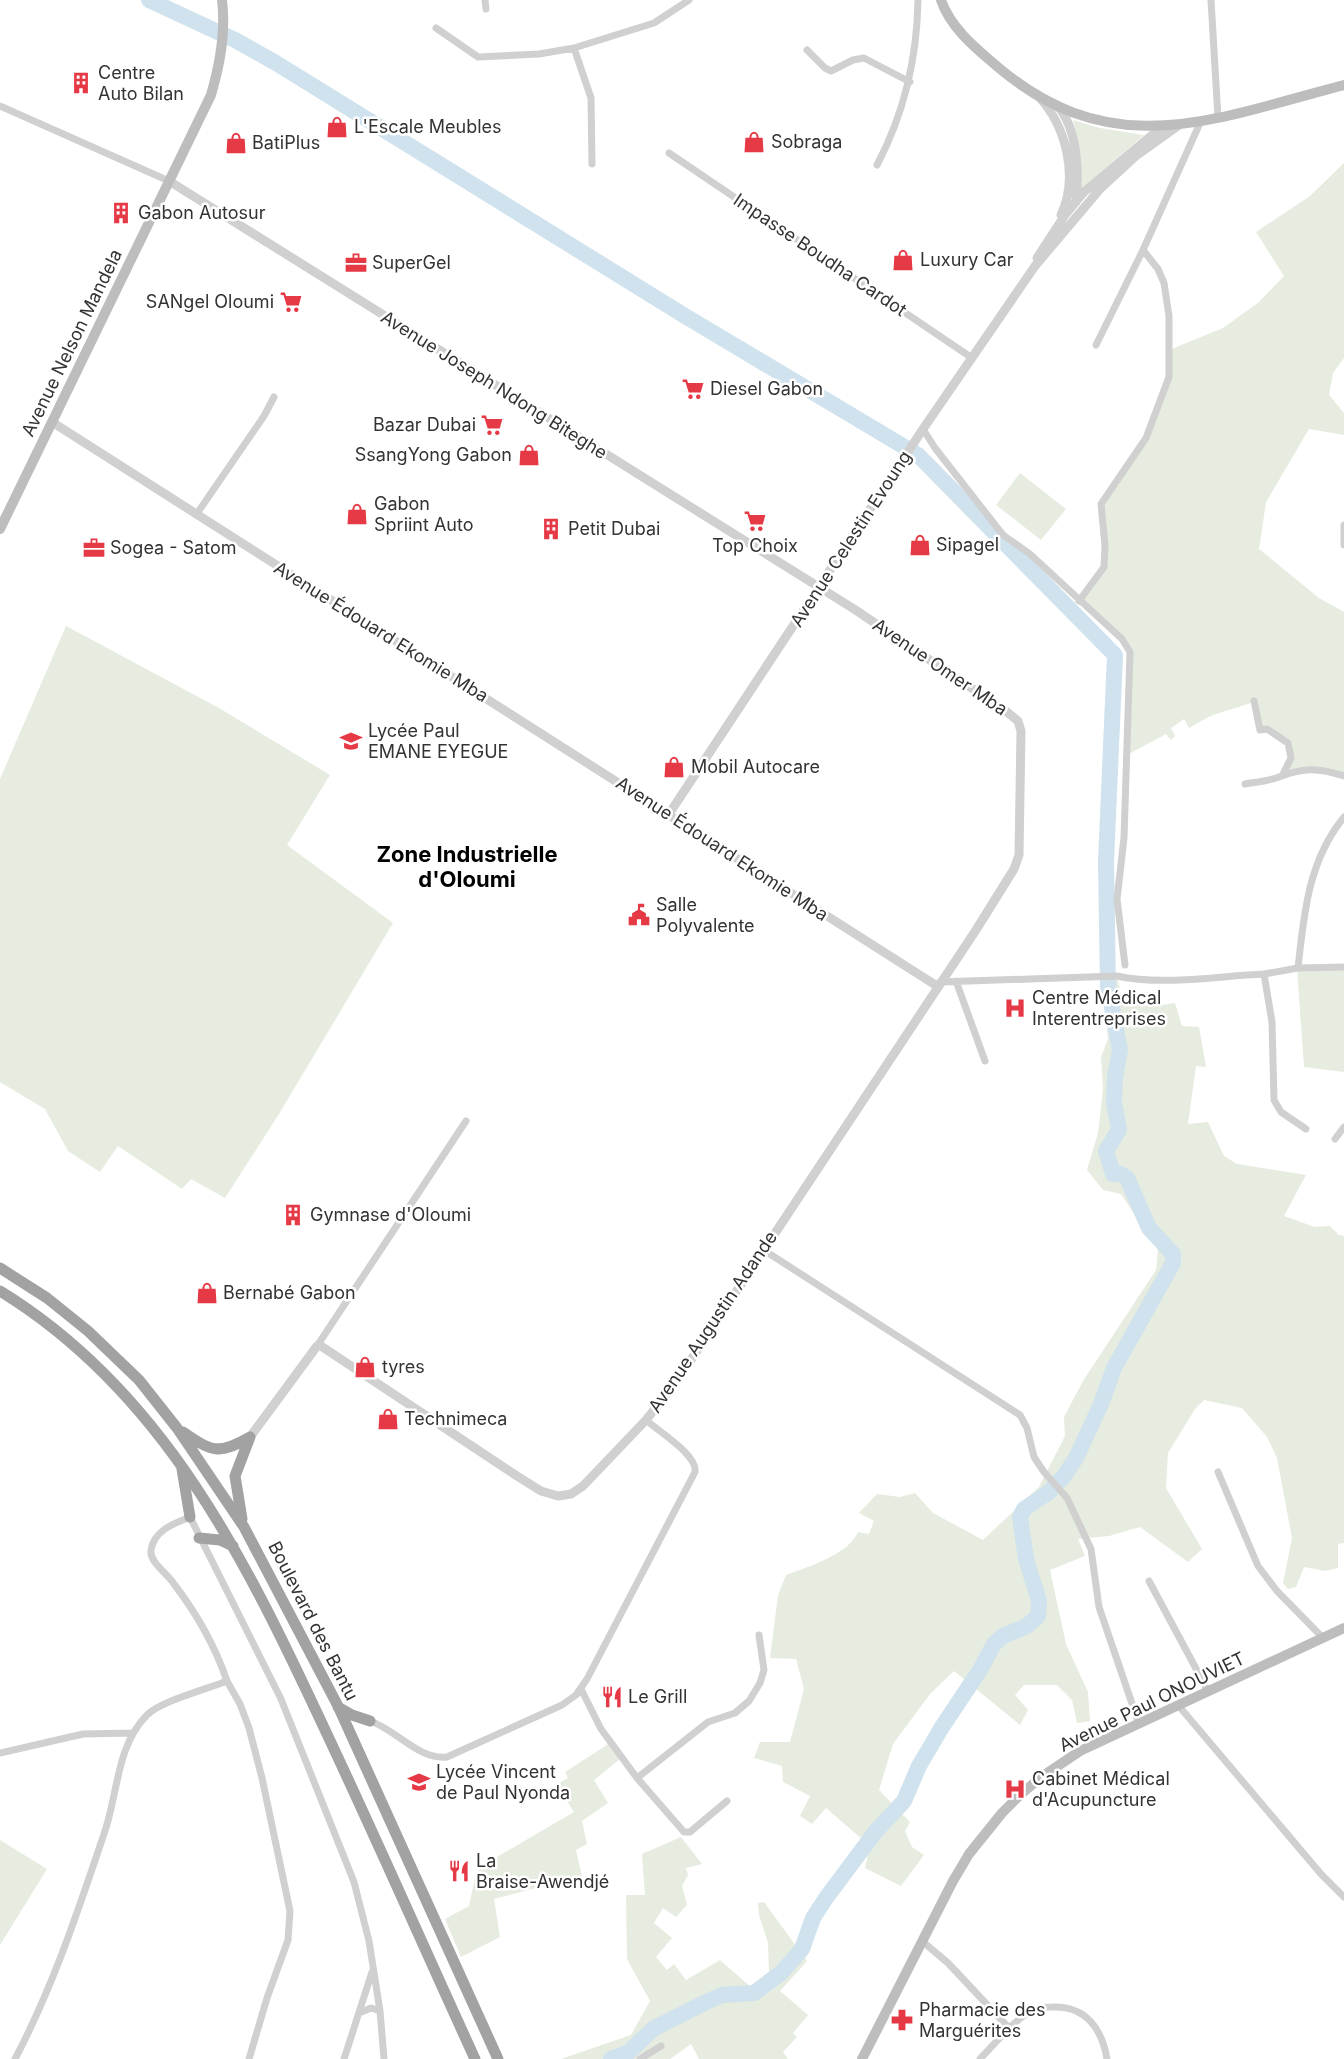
<svg xmlns="http://www.w3.org/2000/svg" width="1344" height="2059" font-family="Inter,sans-serif">
  <rect width="100%" height="100%" fill="#fff"/>
  <path fill="#e6ecdf" d="M1073 120 1100 128 1144 135 1081 189 1077 138Z
    M1344 163V358L1333 373 1329 395 1344 413V435L1309 429 1266 502 1259 549 1319 598 1344 612V776L1317 769 1283 774 1290 751 1281 736 1260 730 1254 702 1210 716 1189 728 1184 719 1171 728 1175 736 1171 740 1166 734 1125 756 1130 652 1122 639 1079 601 1104 567 1101 504 1146 438 1169 377V350L1223 328 1259 302 1284 276 1256 232 1310 196Z
    M1020 473 1066 509 1041 540 996 505Z
    M66 626 219 708 330 775 287 845 393 923 279 1114 225 1198 191 1179 182 1189 118 1146 100 1172 68 1151 45 1109 0 1082V779Z
    M1344 967V1072L1304 1067 1297 968Z
    M1118 980 1122 999 1156 1006 1175 1003 1182 1026 1199 1027 1206 1067 1196 1066 1188 1124 1208 1122 1224 1156 1237 1164 1306 1175 1284 1216 1315 1227 1330 1226 1339 1235 1344 1236V1543L1338 1544V1568L1325 1571 1304 1567 1296 1587 1288 1589 1283 1583 1292 1538 1277 1458 1267 1437 1242 1408 1204 1400 1195 1409 1168 1453 1166 1488 1202 1549 1188 1562 1140 1527 1109 1536 1078 1539 1085 1556 1050 1570 1066 1644 1088 1692 1090 1721 1077 1723 1072 1700 1057 1685H1024L1015 1695 1028 1710 1020 1725 954 1671 930 1694 893 1744 879 1790 910 1822 905 1831 912 1847 924 1855 901 1886 865 1868 870 1846 826 1808 812 1824 800 1816 810 1796 783 1782 782 1766 754 1758 760 1742H790L804 1689 796 1659 770 1658 778 1595 786 1575C808 1567 849 1554 858 1532L869 1534 874 1521 859 1513 877 1494 900 1497 915 1493 933 1513 983 1540 1039 1487 1065 1436 1064 1417 1083 1381 1156 1270 1158 1250 1121 1194 1103 1190 1087 1170 1098 1133 1103 1089 1101 1057 1108 1039 1102 981Z
    M610 1743 620 1759 594 1780 608 1803 582 1821 587 1844 576 1850 582 1876 494 1899 500 1937 461 1957 445 1919 469 1906 475 1878 483 1865 574 1812 556 1785 568 1778 565 1772Z
    M681 1837 702 1864 686 1868 688 1875 682 1886 687 1905 676 1917 663 1908 654 1923 672 1938 656 1957 667 1970 674 1964 686 1980 720 1960 752 1988 769 1972 768 1943 759 1915 758 1903 764 1902 807 1961 780 1991 808 2015 793 2033 797 2037 783 2052 788 2059H699L691 2044 670 2059H561L631 2035 650 2001 627 1959 626 1895H645L642 1854Z
    M0 1840 47 1869 0 1945Z"/>
  <g fill="none" stroke-linecap="round" stroke-linejoin="round">
    <path stroke="#cfe2ee" stroke-width="16" d="M149 0 235 40 276 63 685 316 918 455 1115 655 1106 861 1107 925 1108 986 1120 1050 1115 1077 1114 1102 1119 1130 1106 1151 1113 1174H1120L1127 1178 1149 1228 1173 1254V1263L1114 1368 1101 1404 1076 1458 1064 1476 1049 1492 1024 1509 1020 1517 1026 1559 1039 1601 1038 1616 1027 1626 1003 1636 994 1644 980 1670 942 1727 919 1766 904 1801 876 1831 826 1898 813 1918 802 1949 781 1973 754 1993 722 1995 704 2003 653 2029 629 2052 611 2059"/>
    <path stroke="#d0d0d0" stroke-width="7" d="M485 0 486 9
      M1211 0 1218 118
      M436 28 478 57 539 54 574 48 591 98 592 164
      M574 48 654 23 689 0
      M807 50 825 68 831 71 853 60 864 58 910 82
      M0 106 169 181
      M669 153 972 358
      M877 165C905 112 917 59 918 0
      M1096 345 1143 250 1200 123
      M923 429 935 448 1003 535 1030 554 1122 639 1130 652 1124 838 1117 899 1125 965
      M196 515 264 416 274 397
      M1344 525V545
      M1079 601 1104 567 1105 546 1101 504 1146 438 1169 377V316L1164 283 1158 269 1143 250
      M1254 701 1260 730 1267 729 1288 743 1291 758 1283 774
      M1245 784C1256 782 1269 781 1279 777 1304 767 1319 768 1344 776
      M1298 968C1304 914 1308 861 1344 817
      M1264 974 1298 968 1344 967
      M956 981 985 1061
      M940 982 1117 976C1163 986 1217 976 1264 974L1272 1022 1274 1100 1281 1112 1306 1129
      M1335 1139 1344 1127
      M762 1249 1020 1415 1027 1428 1034 1457 1044 1472 1067 1498 1091 1549 1099 1607 1139 1724
      M317 1346 466 1121
      M1218 1472 1258 1566 1277 1591 1323 1638
      M1149 1581 1208 1691
      M227 1681 240 1704 249 1728 262 1778 290 1911 288 1940 267 1998 249 2059
      M581 1689 601 1729 637 1778 684 1832H690L727 1801
      M1178 1705 1321 1874 1344 1897
      M370 1721C397 1730 418 1760 447 1757L562 1705 576 1695 587 1679 695 1472C698 1455 658 1431 646 1420
      M0 1753 83 1734 132 1733
      M637 1778 708 1722 735 1713 749 1701 760 1683 764 1670 759 1635
      M922 1941 948 1963 1010 2029
      M359 2013 371 2008 380 2011
      M15 2059C53 1987 78 1911 104 1834 118 1795 116 1746 147 1715 161 1701 207 1689 227 1681 215 1646 197 1614 174 1584 168 1574 149 1562 151 1550 154 1530 175 1523 190 1517L281 1699 354 1882 369 1941 380 2011 384 2059
      M344 2059 372 1972
      M640 2059 661 2046
      M980 2059C994 2045 1016 2017 1034 2010 1040 2007 1046 2007 1053 2007 1086 2006 1102 2029 1107 2059"/>
    <path stroke="#d0d0d0" stroke-width="9" d="M1039 97C1066 126 1079 177 1061 215
      M1057 105C1078 129 1079 172 1076 202
      M169 181 854 609 1007 712 1018 721 1021 731 1019 855 1014 869 976 930 675 1384 646 1420 583 1486 571 1494 558 1496 541 1491 517 1476 321 1346H317L250 1437
      M1037 258 1065 215 1084 192 1163 126
      M52 422C346 611 643 797 937 986
      M669 814 923 429 1035 266 1100 189 1137 155 1179 125"/>
    <path stroke="#bdbdbd" stroke-width="10" d="M941 0C951 29 977 49 999 68 1115 165 1216 118 1344 85
      M0 529 211 95C220 64 226 33 222 0
      M862 2059 953 1881 969 1854 1002 1813 1020 1795 1040 1778 1080 1751 1344 1628"/>
    <path stroke="#a2a2a2" stroke-width="11" d="M0 1268 47 1298 88 1331 139 1380 177 1428 244 1527 338 1706 498 2059
      M0 1291C165 1392 247 1563 326 1732 377 1840 425 1950 475 2059
      M183 1432C212 1452 219 1455 250 1437
      M182 1469 190 1517
      M242 1519 235 1476 250 1437
      M199 1538 220 1540 233 1546
      M338 1707 352 1715 370 1721"/>
  </g>
  <defs>
    <g id="building-bare" transform="scale(1.725)"><path d="M-4-6H4V6H1V3H-1V6H-4ZM-2.5-4.3h1.7v1.8h-1.7ZM.8-4.3h1.7v1.8H.8ZM-2.5-1h1.7V.8h-1.7ZM.8-1h1.7V.8H.8Z" fill="#e63946" stroke="#fff" stroke-width="2.5" paint-order="stroke"/></g>
    <g id="shop-bare" transform="scale(1.725)"><path d="M-5-2.5h2.3a2.7 3.5 0 0 1 5.4 0H5L5.5 6h-11ZM-1.5-2.5h3a1.5 2.3 0 0 0-3 0Z" fill="#e63946" stroke="#fff" stroke-width="2.5" paint-order="stroke"/></g>
    <g id="office-bare" transform="scale(1.725)"><path d="M-6-3h4V-5.5h4V-3h4V5H-6ZM-1-4.5V-3h2v-1.5ZM-6 0V1H6V0Z" fill="#e63946" stroke="#fff" stroke-width="2.5" paint-order="stroke"/></g>
    <g id="supermarket-bare" transform="scale(1.725)"><path d="M-6-5.5h2.5l.6 2H6L4.5 2H-2.5L-4.4-4H-6ZM-1.5 3.2a1.3 1.3 0 1 0 .1 0ZM3 3.2a1.3 1.3 0 1 0 .1 0Z" fill="#e63946" stroke="#fff" stroke-width="2.5" paint-order="stroke"/></g>
    <g id="school-bare" transform="scale(1.725)"><path d="M0-5L7-2L0 1L-7-2ZM-4 1L0 2.5L4 1V4Q0 6-4 4Z" fill="#e63946" stroke="#fff" stroke-width="2.5" paint-order="stroke"/></g>
    <g id="civic-bare" transform="scale(1.725)"><path d="M-.6-6.5H3V-4.5H.6V-3L4-1V1h2V6H-6V1h2V-1L-.6-3ZM-1.2 2.5V6h2.4V2.5Z" fill="#e63946" stroke="#fff" stroke-width="2.5" paint-order="stroke"/></g>
    <g id="hospital-bare" transform="scale(1.725)"><path d="M-5-5h3v3.5h4V-5h3V5h-3V1.5h-4V5h-3Z" fill="#e63946" stroke="#fff" stroke-width="2.5" paint-order="stroke"/></g>
    <g id="restaurant-bare" transform="scale(1.725)"><path d="M-5-6h1v4h1v-4h1v4h1v-4h1v5L-1.5 .5V6h-2V.5L-5-1ZM5-6V6H3V1.5H1.5Q1.5-4 5-6Z" fill="#e63946" stroke="#fff" stroke-width="2.5" paint-order="stroke"/></g>
    <g id="pharmacy-bare" transform="scale(1.725)"><path d="M-2-6h4v4h4v4h-4v4h-4v-4h-4v-4h4Z" fill="#e63946" stroke="#fff" stroke-width="2.5" paint-order="stroke"/></g>
  </defs>
  <g fill-rule="evenodd">
    <use href="#building-bare" x="81" y="83"/>
    <use href="#shop-bare" x="337" y="127"/>
    <use href="#shop-bare" x="754" y="142"/>
    <use href="#shop-bare" x="236" y="143"/>
    <use href="#building-bare" x="121" y="213"/>
    <use href="#shop-bare" x="903" y="260"/>
    <use href="#office-bare" x="356" y="263"/>
    <use href="#supermarket-bare" x="291" y="302"/>
    <use href="#supermarket-bare" x="693" y="389"/>
    <use href="#supermarket-bare" x="492" y="425"/>
    <use href="#shop-bare" x="529" y="455"/>
    <use href="#shop-bare" x="357" y="514"/>
    <use href="#supermarket-bare" x="755" y="521"/>
    <use href="#building-bare" x="551" y="529"/>
    <use href="#shop-bare" x="920" y="545"/>
    <use href="#office-bare" x="94" y="548"/>
    <use href="#school-bare" x="351" y="741"/>
    <use href="#shop-bare" x="674" y="767"/>
    <use href="#civic-bare" x="639" y="915"/>
    <use href="#hospital-bare" x="1015" y="1008"/>
    <use href="#building-bare" x="293" y="1215"/>
    <use href="#shop-bare" x="207" y="1293"/>
    <use href="#shop-bare" x="365" y="1367"/>
    <use href="#shop-bare" x="388" y="1419"/>
    <use href="#restaurant-bare" x="612" y="1697"/>
    <use href="#school-bare" x="419" y="1782"/>
    <use href="#hospital-bare" x="1015" y="1789"/>
    <use href="#restaurant-bare" x="459" y="1871"/>
    <use href="#pharmacy-bare" x="902" y="2020"/>
  </g>
  <g text-anchor="middle" stroke-width="5" stroke-linejoin="round" paint-order="stroke">
    <g font-size="18" fill="#333" stroke="#fff" text-anchor="start">
      <text x="98" y="79">Centre<tspan x="98" dy="21">Auto Bilan</tspan></text>
      <text x="354" y="133">L'Escale Meubles</text>
      <text x="771" y="148">Sobraga</text>
      <text x="252" y="149">BatiPlus</text>
      <text x="138" y="219">Gabon Autosur</text>
      <text x="920" y="266">Luxury Car</text>
      <text x="372" y="269">SuperGel</text>
      <text x="274" y="308" text-anchor="end">SANgel Oloumi</text>
      <text x="710" y="395">Diesel Gabon</text>
      <text x="476" y="431" text-anchor="end">Bazar Dubai</text>
      <text x="512" y="461" text-anchor="end">SsangYong Gabon</text>
      <text x="374" y="510">Gabon<tspan x="374" dy="21">Spriint Auto</tspan></text>
      <text x="568" y="535">Petit Dubai</text>
      <text x="936" y="551">Sipagel</text>
      <text x="755" y="552" text-anchor="middle">Top Choix</text>
      <text x="110" y="554">Sogea - Satom</text>
      <text x="368" y="737">Lycée Paul<tspan x="368" dy="21">EMANE EYEGUE</tspan></text>
      <text x="691" y="773">Mobil Autocare</text>
      <text x="656" y="911">Salle<tspan x="656" dy="21">Polyvalente</tspan></text>
      <text x="1032" y="1004">Centre Médical<tspan x="1032" dy="21">Interentreprises</tspan></text>
      <text x="310" y="1221">Gymnase d'Oloumi</text>
      <text x="223" y="1299">Bernabé Gabon</text>
      <text x="382" y="1373">tyres</text>
      <text x="404" y="1425">Technimeca</text>
      <text x="628" y="1703">Le Grill</text>
      <text x="436" y="1778">Lycée Vincent<tspan x="436" dy="21">de Paul Nyonda</tspan></text>
      <text x="1032" y="1785">Cabinet Médical<tspan x="1032" dy="21">d'Acupuncture</tspan></text>
      <text x="476" y="1867">La<tspan x="476" dy="21">Braise-Awendjé</tspan></text>
      <text x="919" y="2016">Pharmacie des<tspan x="919" dy="21">Marguérites</tspan></text>
    </g>
    <g font-size="18" fill="#333" stroke="#fff">
      <text transform="translate(820 255) rotate(34)" y="6">Impasse Boudha Cardot</text>
      <text transform="translate(72 343) rotate(-64)" y="6">Avenue Nelson Mandela</text>
      <text transform="translate(494 385) rotate(32)" y="6">Avenue Joseph Ndong Biteghe</text>
      <text transform="translate(851 539) rotate(-57)" y="6">Avenue Celestin Evoung</text>
      <text transform="translate(381 632) rotate(32)" y="6">Avenue Édouard Ekomie Mba</text>
      <text transform="translate(940 667) rotate(34)" y="6">Avenue Omer Mba</text>
      <text transform="translate(722 849) rotate(33)" y="6">Avenue Édouard Ekomie Mba</text>
      <text transform="translate(713 1322) rotate(-56)" y="6">Avenue Augustin Adande</text>
      <text transform="translate(313 1621) rotate(63)" y="6">Boulevard des Bantu</text>
      <text transform="translate(1152 1702) rotate(-26)" y="6">Avenue Paul ONOUVIET</text>
    </g>
    <g font-size="22" font-weight="bold" fill="#000" stroke="#fff">
      <text x="467" y="862">Zone Industrielle<tspan x="467" dy="25">d'Oloumi</tspan></text>
    </g>
  </g>
</svg>
